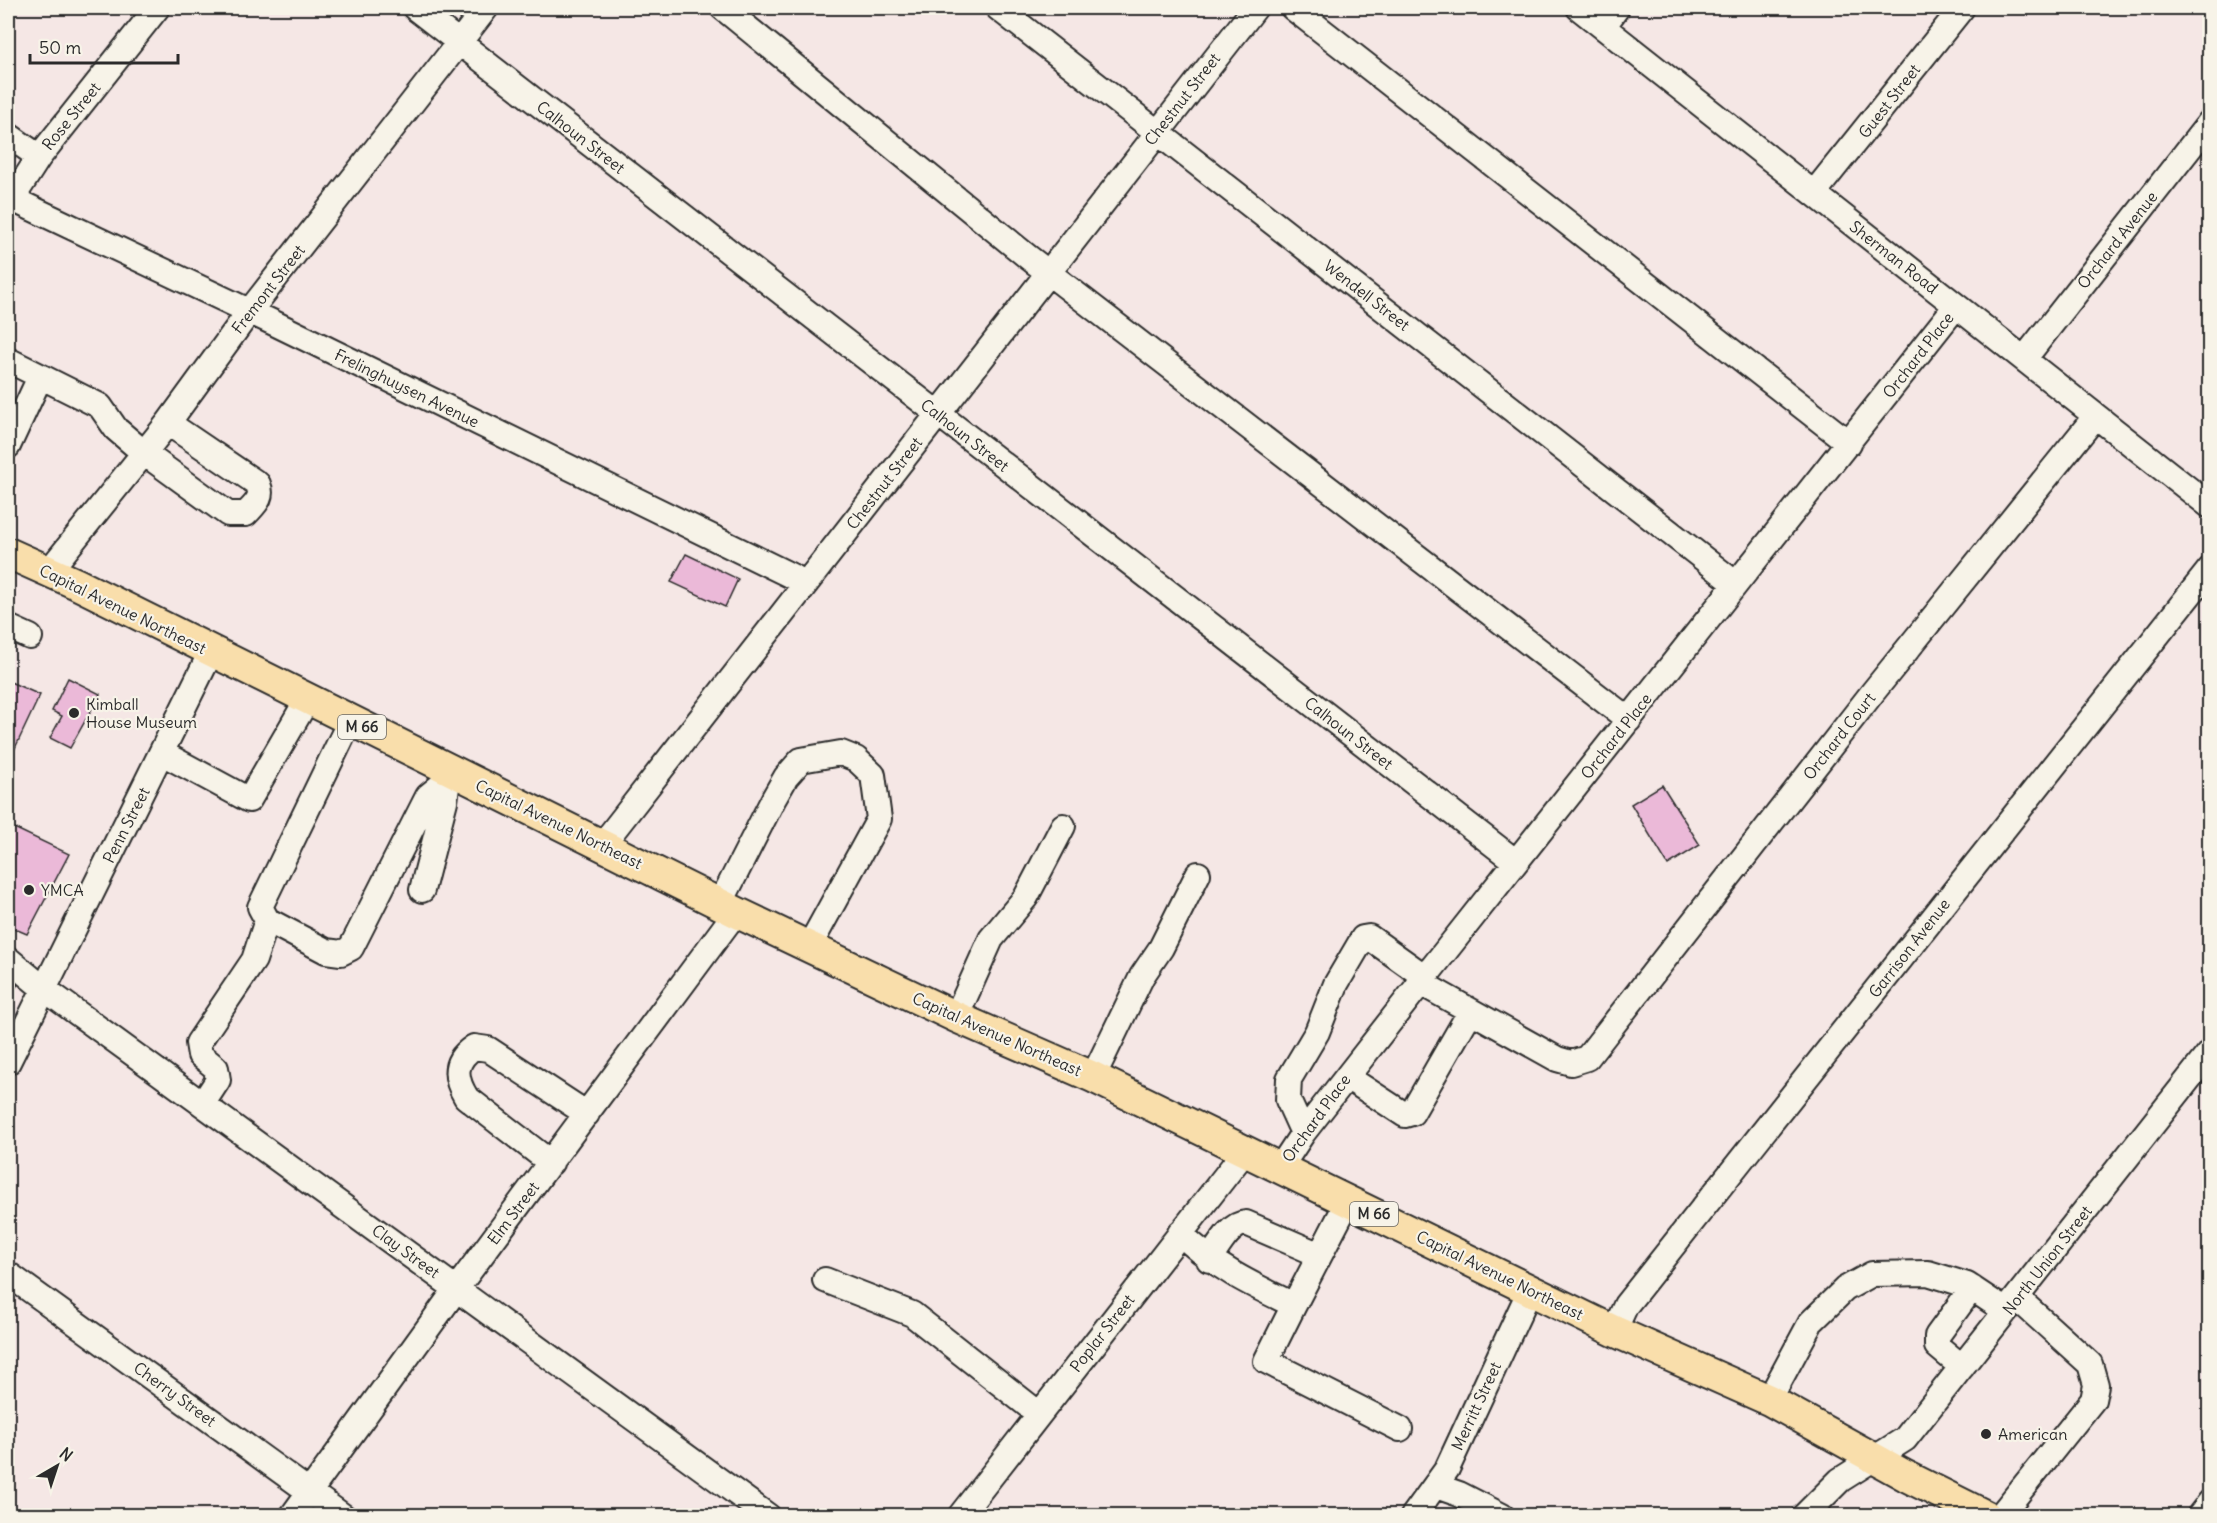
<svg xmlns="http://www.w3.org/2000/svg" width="2217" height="1523" font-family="Delius,sans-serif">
  <rect width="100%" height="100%" fill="#f5e7e5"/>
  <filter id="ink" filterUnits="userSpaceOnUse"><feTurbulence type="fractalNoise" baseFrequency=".0167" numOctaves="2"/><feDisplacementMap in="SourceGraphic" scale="12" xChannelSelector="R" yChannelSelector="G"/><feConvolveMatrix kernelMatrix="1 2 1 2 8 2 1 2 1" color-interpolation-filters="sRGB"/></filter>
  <g filter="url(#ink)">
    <path fill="#ebb9d8" stroke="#2b2b2b" stroke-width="1.5" d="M686 554 738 579 725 607 671 582Z
      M68 678 100 694 70 748 50 738 62 716 52 711Z
      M8 681 40 695 8 763Z
      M1662 785 1700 845 1668 865 1631 804Z
      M8 825 69 854 27 934 8 926Z
      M8 976 18 984 8 999Z"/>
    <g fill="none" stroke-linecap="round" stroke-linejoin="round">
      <g stroke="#2b2b2b" stroke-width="28">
        <path id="minor" d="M415 8 1516 862
          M723 8 1028 257 1629 720
          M998 8 1736 584
          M1293 8 1849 443
          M1579 8 2210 506
          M1603 27 1617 8
          M8 135 39 157
          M1814 193 1962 8
          M8 197 274 323 806 583
          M12 199 39 157 157 8
          M2024 359 2210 122
          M8 360 100 406 116 429 144 453 228 514H246C255 504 264 498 258 484L168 423
          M8 446 40 377
          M49 571 168 423 249 312 486 8
          M8 627 30 637
          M350 721 260 907 267 920 326 951 341 953 351 948 428 796 445 782
          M162 753 249 800 307 700
          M602 845 1255 8
          M422 890 445 801 449 773
          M720 904 774 798 786 777 801 760 841 753 856 759 873 775 879 819 809 947
          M8 959 43 988 768 1516
          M1421 983 1557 1059 1571 1063 1587 1058 1873 692 2095 417
          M956 1017 991 939 1026 897 1063 826
          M8 1062 211 652
          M1093 1077 1142 976 1161 948 1198 874
          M1347 1077 1405 1115 1412 1113 1470 1012
          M203 1103 218 1080 216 1068 200 1055 198 1043 254 960 267 920
          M1303 1133 1288 1100 1289 1079 1317 1032 1336 984 1363 938 1369 937 1425 977
          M551 1163 466 1097C454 1077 453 1061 474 1047L488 1049 587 1114
          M1280 1168 1303 1133 1425 977 1956 306
          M1180 1233C1216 1268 1250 1284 1294 1305L1348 1201
          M1209 1260C1218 1248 1229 1224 1246 1223L1320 1255
          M8 1274 343 1516
          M825 1280 912 1314 1039 1414
          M1294 1305 1266 1361 1400 1429
          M1614 1331 1626 1305 2210 569
          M1962 1367 1937 1346V1336L1972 1288
          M1769 1400 1811 1322 1845 1289 1872 1274 1928 1273 1967 1285 2006 1311
          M1436 1486 1459 1494 1502 1516
          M292 1516 457 1288 736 912
          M960 1516 1245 1151
          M1413 1516 1447 1469 1530 1290
          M1804 1516 1840 1480 1905 1439 2210 1052
          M2000 1516 2093 1400 2096 1385 2090 1364 2017 1298
          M2199 1516 2210 1502"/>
      </g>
      <g stroke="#2b2b2b" stroke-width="34">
        <path id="major" d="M8 553 77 584 736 912 956 1017 1093 1077 1614 1331 1769 1400 1906 1476 1986 1516"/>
      </g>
      <use href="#minor" stroke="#f7f3e8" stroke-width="24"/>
      <use href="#major" stroke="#f9deab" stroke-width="30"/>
    </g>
  </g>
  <g fill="#2b2b2b" stroke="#f7f3e8" stroke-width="2">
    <circle cx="74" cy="713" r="6"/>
    <circle cx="29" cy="890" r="6"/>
    <circle cx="1986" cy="1434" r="6"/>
  </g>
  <g text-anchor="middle" stroke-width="4.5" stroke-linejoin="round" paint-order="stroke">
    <g fill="#f7f3e8" stroke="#686764" stroke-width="1.5">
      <rect x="338" y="715" width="48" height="24" rx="4.5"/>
      <rect x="1350" y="1202" width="48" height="24" rx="4.5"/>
    </g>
    <g font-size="15" font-weight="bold" fill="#2b2b2b">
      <text x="362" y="732">M 66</text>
      <text x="1374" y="1219">M 66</text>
    </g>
    <g font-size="16" fill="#2b2b2b" stroke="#f7f3e8">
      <text transform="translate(1182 99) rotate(-52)" y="6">Chestnut Street</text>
      <text transform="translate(1889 101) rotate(-52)" y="6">Guest Street</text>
      <text transform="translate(71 116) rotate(-51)" y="6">Rose Street</text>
      <text transform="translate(581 137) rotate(38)" y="6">Calhoun Street</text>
      <text transform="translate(2117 240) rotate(-52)" y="6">Orchard Avenue</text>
      <text transform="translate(1894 257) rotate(38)" y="6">Sherman Road</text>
      <text transform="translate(268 289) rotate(-52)" y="6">Fremont Street</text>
      <text transform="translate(1367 295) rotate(38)" y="6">Wendell Street</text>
      <text transform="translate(1918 355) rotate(-52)" y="6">Orchard Place</text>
      <text transform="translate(407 388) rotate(26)" y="6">Frelinghuysen Avenue</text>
      <text transform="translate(965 435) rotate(38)" y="6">Calhoun Street</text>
      <text transform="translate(884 483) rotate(-52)" y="6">Chestnut Street</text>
      <text transform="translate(123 609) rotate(26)" y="6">Capital Avenue Northeast</text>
      <text transform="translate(1349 733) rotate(38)" y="6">Calhoun Street</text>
      <text transform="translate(1616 736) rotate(-52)" y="6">Orchard Place</text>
      <text transform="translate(1839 736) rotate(-52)" y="6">Orchard Court</text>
      <text transform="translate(559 824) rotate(26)" y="6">Capital Avenue Northeast</text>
      <text transform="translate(126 825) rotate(-63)" y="6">Penn Street</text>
      <text transform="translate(1909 948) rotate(-52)" y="6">Garrison Avenue</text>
      <text transform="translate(997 1034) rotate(24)" y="6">Capital Avenue Northeast</text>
      <text transform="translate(1316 1118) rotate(-54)" y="6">Orchard Place</text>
      <text transform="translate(513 1213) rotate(-53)" y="6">Elm Street</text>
      <text transform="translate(406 1251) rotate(36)" y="6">Clay Street</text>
      <text transform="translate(2047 1260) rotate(-52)" y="6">North Union Street</text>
      <text transform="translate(1500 1275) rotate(26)" y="6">Capital Avenue Northeast</text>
      <text transform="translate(1102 1333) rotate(-52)" y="6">Poplar Street</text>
      <text transform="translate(175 1394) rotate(36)" y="6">Cherry Street</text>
      <text transform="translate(1476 1406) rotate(-65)" y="6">Merritt Street</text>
    </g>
    <g font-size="16" fill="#2b2b2b" stroke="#f7f3e8" text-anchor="start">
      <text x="86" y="710">Kimball<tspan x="86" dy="18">House Museum</tspan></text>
      <text x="41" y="896">YMCA</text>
      <text x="1998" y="1440">American</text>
    </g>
  </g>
  <rect width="2217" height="1523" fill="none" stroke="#f7f3e8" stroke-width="30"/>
  <rect x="15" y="15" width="2187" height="1493" fill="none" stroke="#2b2b2b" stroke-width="2" filter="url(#ink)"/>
  <g transform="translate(57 1466) rotate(39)" stroke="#f7f3e8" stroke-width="4.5" paint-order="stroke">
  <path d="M0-4.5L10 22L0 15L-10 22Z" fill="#2b2b2b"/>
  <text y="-9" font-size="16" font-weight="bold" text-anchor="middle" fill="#2b2b2b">N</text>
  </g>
  <path d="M30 54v9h148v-9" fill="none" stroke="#2b2b2b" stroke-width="3"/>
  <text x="39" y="54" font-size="18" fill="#2b2b2b" stroke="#f7f3e8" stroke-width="4.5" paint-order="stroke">50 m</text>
</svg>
